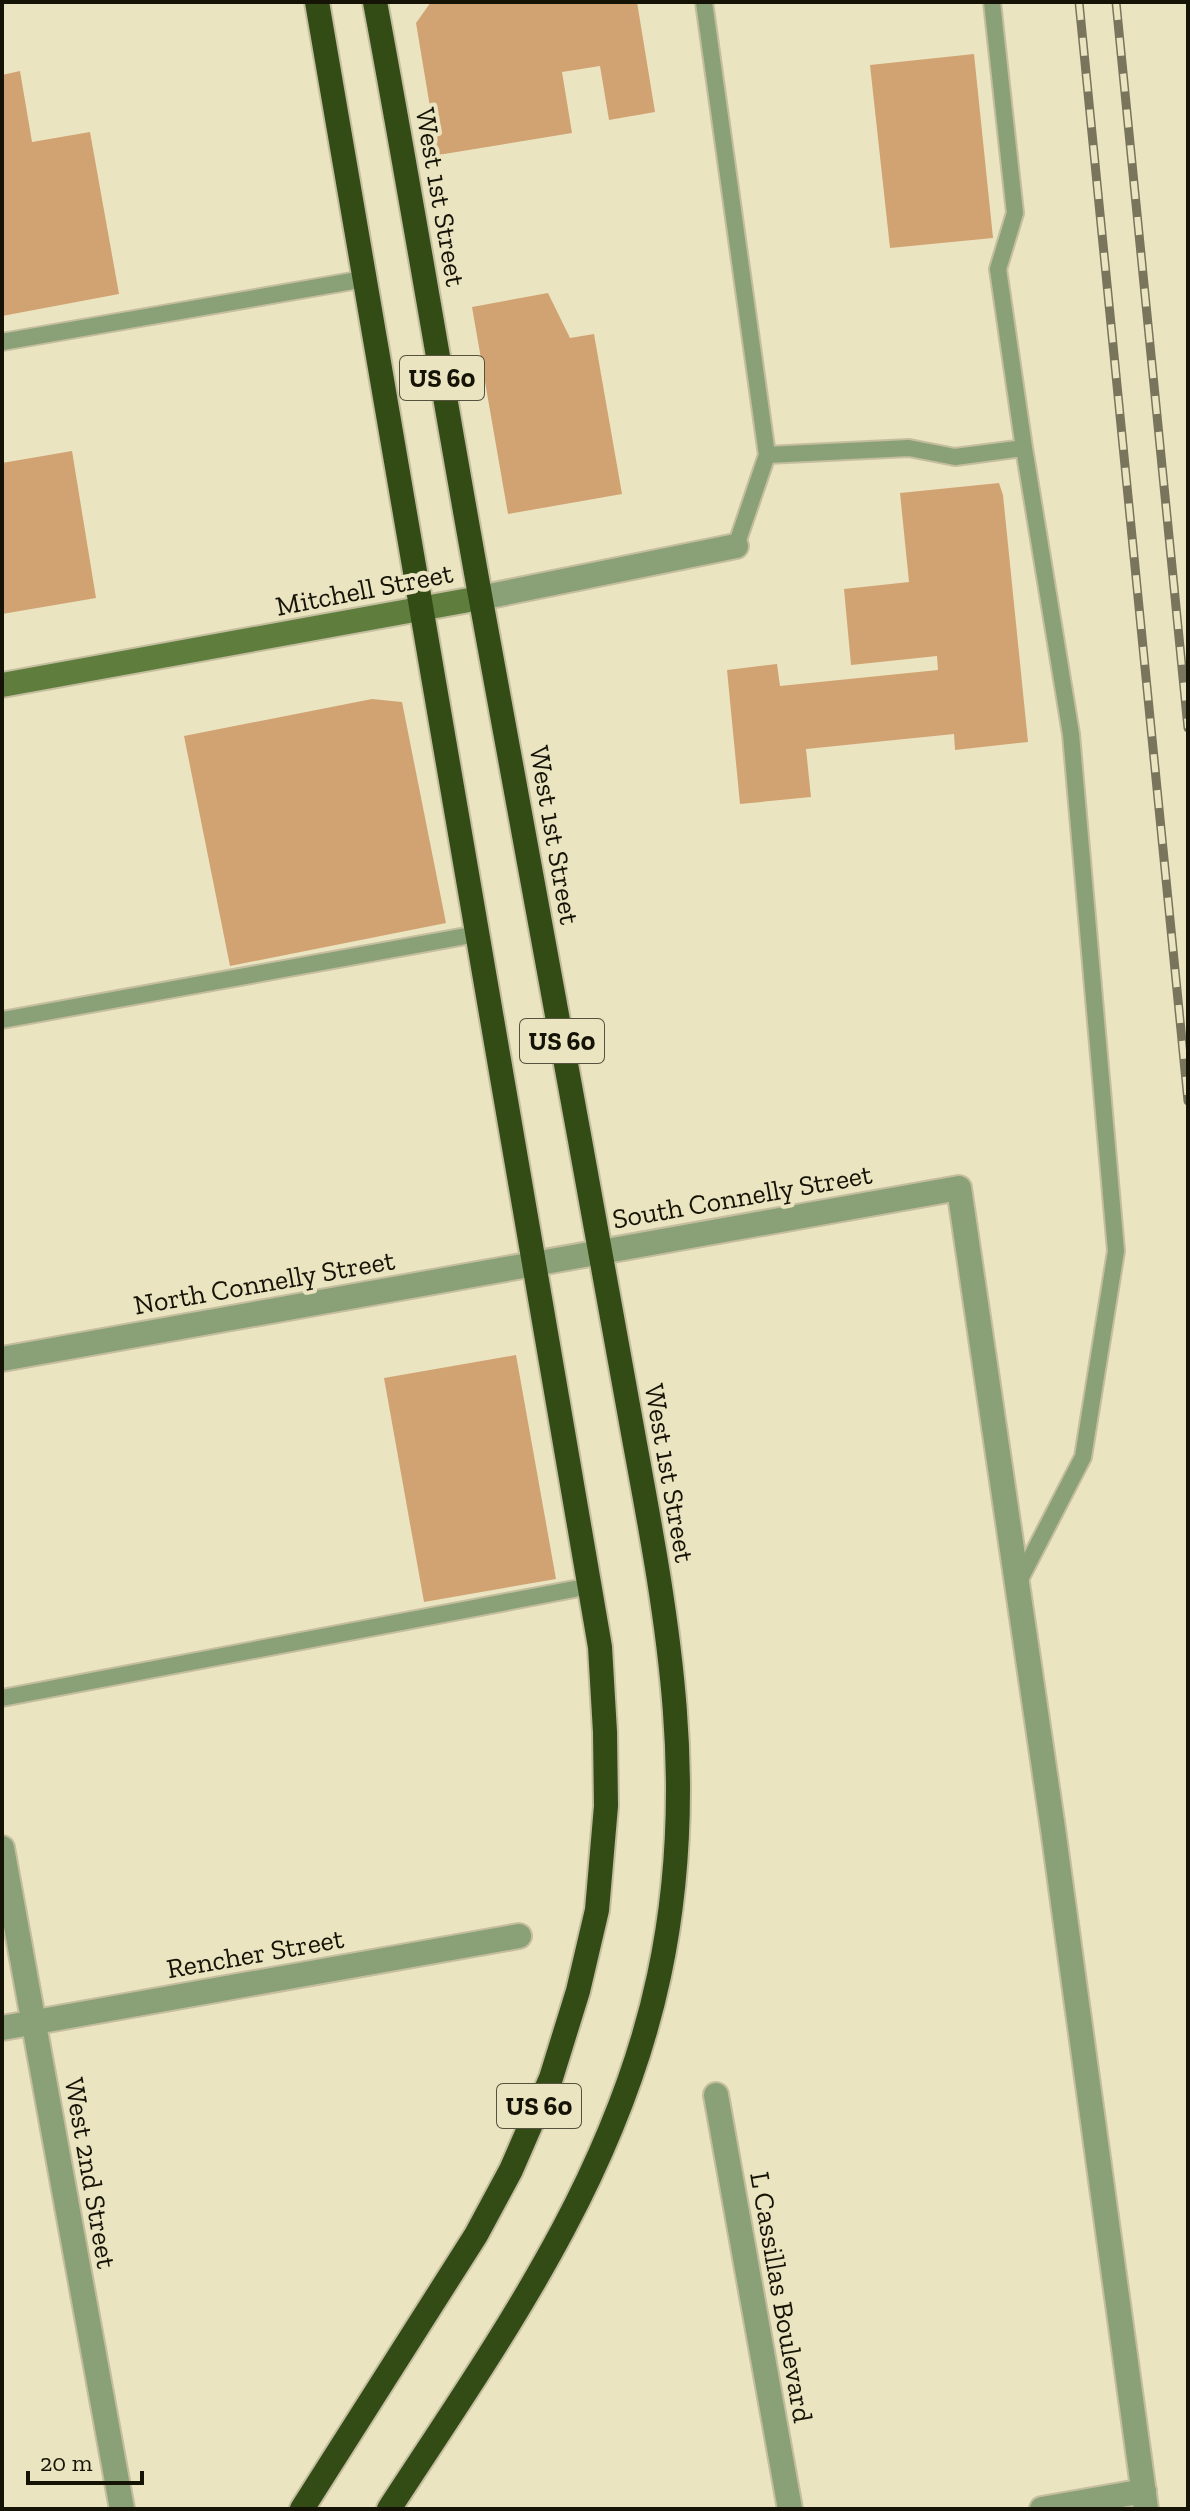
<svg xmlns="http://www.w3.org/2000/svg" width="1190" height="2511" font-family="'Zilla Slab',serif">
  <rect width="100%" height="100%" fill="#ebe4c1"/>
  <path fill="#d1a373" d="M431 2H637L655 112 609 120 600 66 562 72 572 133 438 155 416 23Z
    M974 54 993 238 890 248 870 65Z
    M20 71 32 142 90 132 119 294 2 316V75Z
    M548 293 570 338 594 334 622 494 508 514 472 307Z
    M72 451 96 598 2 614V463Z
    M999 483 1003 495 1028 742 955 750 954 734 806 749 811 797 740 804 727 670 777 664 780 686 938 670 937 656 851 665 844 589 909 582 900 493Z
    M372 699 402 702 446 923 230 966 184 736Z
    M516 1355 556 1579 424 1602 384 1378Z"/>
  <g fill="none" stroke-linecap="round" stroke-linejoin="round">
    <g stroke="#c4be9f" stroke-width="20">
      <path id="lane" d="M704 2 767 455 736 546
        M2 342 364 279
        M767 455 909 448 955 457 1024 448 998 269 1015 213 992 2
        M2 1020 477 934
        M1017 1585 1083 1457 1116 1251 1071 734 1024 448
        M2 1698 590 1586"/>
    </g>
    <g stroke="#c4be9f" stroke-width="28">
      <path id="street" d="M480 598 736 546
        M2 1359 959 1188 1053 1829 1146 2509
        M2 1848 122 2509
        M2 2028 519 1936
        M716 2095 790 2509
        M1042 2509 1144 2491"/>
    </g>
    <g stroke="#c4be9f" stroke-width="28">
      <path id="secondary" d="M2 685 480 598"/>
    </g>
    <g stroke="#c4be9f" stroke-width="28">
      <path id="highway" d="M375 2C412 199 444 397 480 595 512 775 547 955 579 1135 597 1238 616 1341 635 1444 669 1627 699 1790 659 1976 616 2178 500 2339 389 2509
        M302 2509 476 2235 511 2170 551 2078 578 1991 597 1910 606 1806 605 1732 600 1647 317 2"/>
    </g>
    <use href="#lane" stroke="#8aa076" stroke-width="16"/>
    <use href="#street" stroke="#8aa076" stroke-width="24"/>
    <use href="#secondary" stroke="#5f7e3e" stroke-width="24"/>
    <use href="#highway" stroke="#334c15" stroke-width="24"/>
    <g stroke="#79755d" stroke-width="9">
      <path id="rail" d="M1079 2 1188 1101
        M1116 2 1188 728"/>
    </g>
    <use href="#rail" stroke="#ebe4c1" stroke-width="6" stroke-dasharray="18" stroke-linecap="butt"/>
  </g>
  <g text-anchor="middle" stroke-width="8" stroke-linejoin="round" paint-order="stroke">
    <g fill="#ebe4c1" stroke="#55523e" stroke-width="2">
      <rect x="400" y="356" width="84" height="44" rx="6"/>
      <rect x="520" y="1019" width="84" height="44" rx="6"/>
      <rect x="497" y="2084" width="84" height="44" rx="6"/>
    </g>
    <g font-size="26" font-weight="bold" fill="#151306">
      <text x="442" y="387">US 60</text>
      <text x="562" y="1050">US 60</text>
      <text x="539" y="2115">US 60</text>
    </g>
    <g font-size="28" fill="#151306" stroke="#ebe4c1">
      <text transform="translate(441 197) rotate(80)" y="10">West 1st Street</text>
      <text transform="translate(364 589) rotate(-11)" y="10">Mitchell Street</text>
      <text transform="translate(555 835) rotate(80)" y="10">West 1st Street</text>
      <text transform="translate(742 1196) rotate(-10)" y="10">South Connelly Street</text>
      <text transform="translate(264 1282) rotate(-10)" y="10">North Connelly Street</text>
      <text transform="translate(670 1473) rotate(80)" y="10">West 1st Street</text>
      <text transform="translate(255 1953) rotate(-10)" y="10">Rencher Street</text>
      <text transform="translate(91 2173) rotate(80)" y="10">West 2nd Street</text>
      <text transform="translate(782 2297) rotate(80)" y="10">L Cassillas Boulevard</text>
    </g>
  </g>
  <rect width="1190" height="2511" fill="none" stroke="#151306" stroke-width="8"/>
  <path d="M28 2471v12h114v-12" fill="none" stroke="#151306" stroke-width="4"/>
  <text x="40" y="2471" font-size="24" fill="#151306" stroke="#ebe4c1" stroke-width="6" paint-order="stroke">20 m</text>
</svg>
